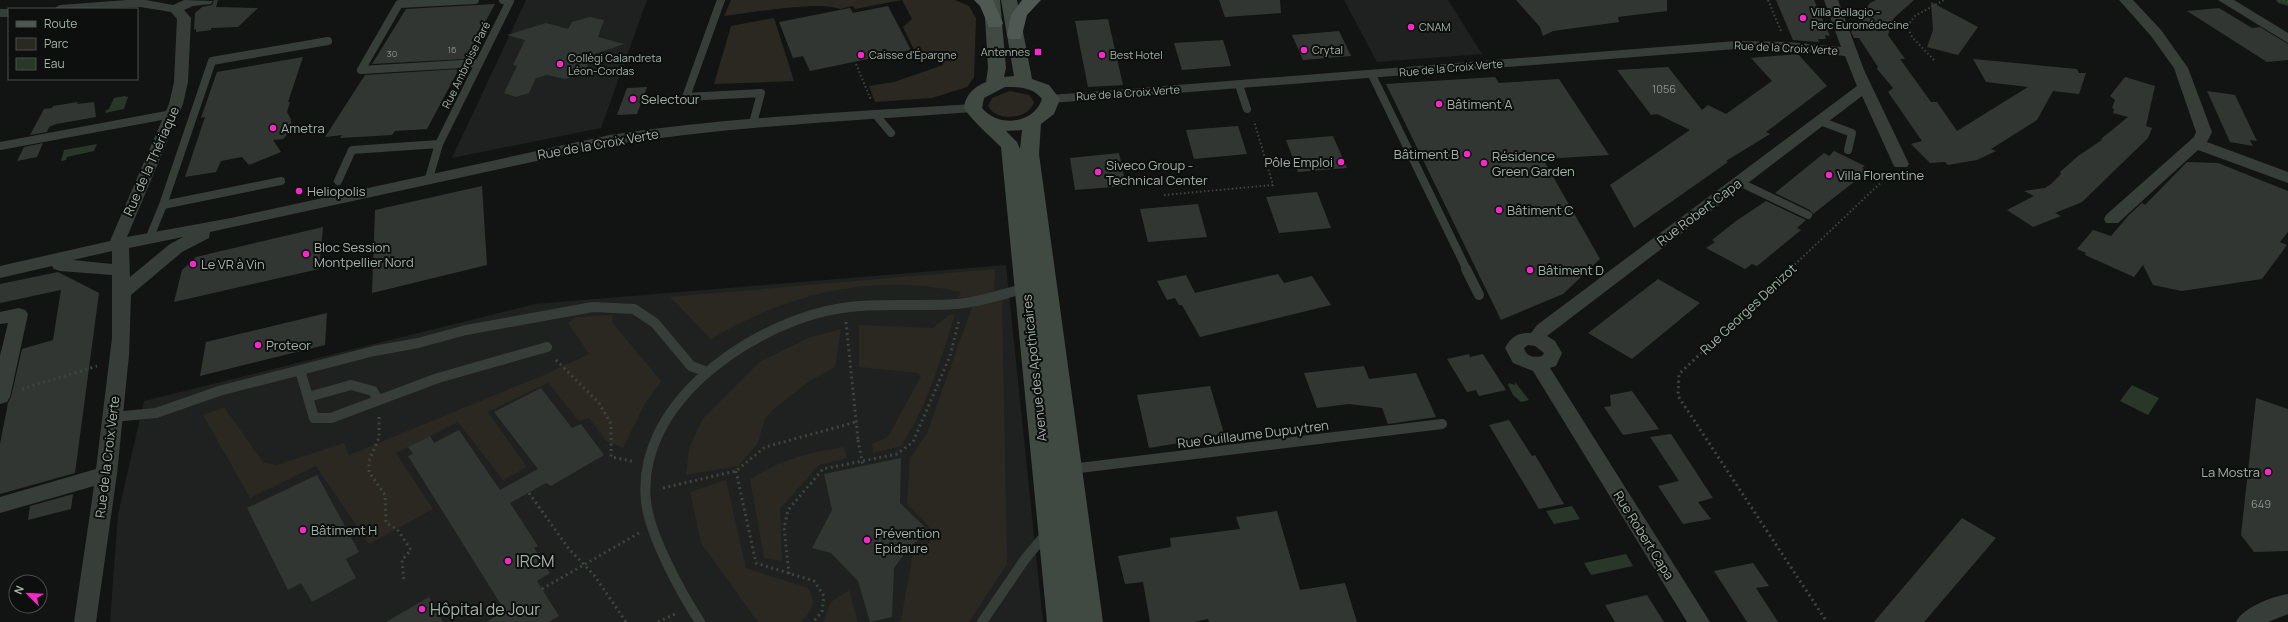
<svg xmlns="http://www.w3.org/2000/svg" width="2288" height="622" font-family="Manrope,sans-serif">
  <rect width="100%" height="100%" fill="#121413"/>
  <path fill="#1e211f" d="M526 0H647L601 128 452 158Z
    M1344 0H1448L1482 54 1377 62Z
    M1006 265 1043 622H110L118 514 144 401 535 304Z"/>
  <path fill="#2b2822" d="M731 0H955L969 6 976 18 974 77 967 87 932 98 875 102 869 86 894 82 943 65 940 53 918 58 903 27 912 19 902 0 855 9 853 6 840 9C821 0 750 13 724 16Z
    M774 18 794 81 714 84 731 26Z
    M1010 91 1029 95 1034 102C1029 120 996 122 988 106L992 98Z
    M995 269 994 293 958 298 961 292C872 273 789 293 711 339L670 297Z
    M1002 298 1007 564 969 622H896L901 620 913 554 924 549 936 534 907 504 910 458 927 433 972 307Z
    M613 315 612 322 661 381 644 405 623 448 606 441 589 418 579 421 548 383 488 412 527 467 503 480 458 422 396 453 433 509 369 544 316 466 250 498 203 415 224 407 263 462 277 465 344 443 349 455 546 374 589 354 568 323 576 317Z
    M949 315H955C941 359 927 407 901 446L873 453 872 444 888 437 921 376 918 373 859 367V325L933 328Z
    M841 329 835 367 808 382 774 409 765 419 758 443 738 466 686 475 689 448 702 420 761 361 810 337Z
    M844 447 847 458 819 465 780 509 782 561 764 558 750 479C786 458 803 454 844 447Z
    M726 480 746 568 808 588C817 605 813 608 801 622H758L701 543 690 492Z
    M849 590 858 622H823L831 602Z"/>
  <path fill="#283728" d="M125 96 128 97 124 109 105 113 106 110 109 109 114 98Z
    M97 144 94 151 67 157 66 160 61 161 64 150Z
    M1515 382 1529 400 1521 402 1513 395 1508 385 1509 383 1515 385Z
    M2132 385 2159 398 2148 415 2120 401Z
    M1572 506 1580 519 1554 524 1546 511Z
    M1626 554 1633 566 1591 575 1584 563Z"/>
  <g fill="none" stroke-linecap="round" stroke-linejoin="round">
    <path fill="#283728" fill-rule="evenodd" d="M2276 0H2288V6L2278 3Z"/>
  </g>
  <path fill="#323633" d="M214 0H218L216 7 258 8 238 27 211 28V30L196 32V29L194 30 195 13 202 7 212 5Z
    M1219 0H1280L1281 13 1225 17Z
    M1516 0H1667V11L1618 17 1619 22 1553 31 1543 36 1540 27Z
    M1776 0H1814L1830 36 1825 35 1826 39H1818L1819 42 1793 40Z
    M1876 0H1914L1894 18 1888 35 1905 59H1900L1931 102H1937L1957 131 2028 87 1986 82 1973 59 2077 69 2079 73H2086L2079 94 2053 91 2037 120 1991 149 1996 151 1977 160 1948 165 1945 162 1930 163 1911 144 1922 141 1888 92 1893 88 1877 69 1878 67 1859 38H1854L1851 32 1870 3Z
    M1931 2 1978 27 1958 55 1927 47 1933 30Z
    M495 4 465 59 372 64 406 9Z
    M888 6 911 50 810 71 803 56 793 58 779 22 850 8 853 13Z
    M2219 8 2252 28 2260 27 2288 44V60L2267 62 2187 11Z
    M590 17 604 20 598 37 624 44 592 55 584 73 565 79 547 75 536 78 529 93 516 97 504 93 517 66 513 65 525 40 507 35 546 23 568 29 572 22Z
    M1108 19 1123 85 1088 87 1075 21Z
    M1339 31 1351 56 1303 60 1292 35Z
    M1223 40 1231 66 1182 70 1174 43Z
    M1798 54 1827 86 1766 132 1770 134 1726 161 1728 162 1634 228 1610 185 1690 130 1657 114 1651 115 1617 70 1668 67 1702 110 1708 105 1726 114 1772 81 1751 58Z
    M303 57 288 102H290L287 112 291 119V130L283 139 273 140 281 152 249 165 242 157 221 161 216 172 185 177 205 117 201 118 217 72Z
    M459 69 427 129 395 131 392 135 340 138 342 135 325 137 365 75Z
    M1495 77 1499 83 1559 79 1609 155 1543 159 1600 259 1563 294 1501 320 1386 84Z
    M2125 77 2155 86 2146 126 2152 128 2148 138 2082 202 2055 213 2061 216 2033 227 2007 210 2034 196 2024 191 2045 188 2051 184 2061 174 2060 172 2078 156 2102 140 2101 139 2128 117 2113 113 2114 109 2112 108 2115 100 2110 96Z
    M647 87 637 114 617 115 627 88Z
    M2207 91 2235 95 2257 141 2250 140 2253 146 2230 142Z
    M78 102 77 104 94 102 96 117 56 124 49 127 47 132 30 135 44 109 52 108 53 106Z
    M1238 126 1247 154 1194 159 1186 130Z
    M1333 136 1347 168 1298 172 1286 140Z
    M43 143 37 157 17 161 24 147Z
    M1834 151 1865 166 1862 168 1868 171 1813 214 1810 210 1775 193 1824 153 1829 156Z
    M1119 153 1126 186 1075 190 1070 158Z
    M2187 162 2218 163 2288 191V232L2280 242 2287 245 2262 279 2182 291 2153 285 2143 265 2134 277 2085 255 2086 253 2077 249 2093 230 2111 236 2128 216 2142 203 2145 205Z
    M482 186 487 265 372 293 375 210Z
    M1317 192 1331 228 1279 233 1266 197Z
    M1766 201 1806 220 1797 228 1801 230 1757 266 1752 264 1745 269 1706 248 1715 242 1712 240 1736 221Z
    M1198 204 1207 237 1148 242 1140 209Z
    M323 227 319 269 174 302 182 270 196 257Z
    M58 272 99 293 75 473 0 494V444L8 403 11 397 22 349 53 340 61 290 0 303V284Z
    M1278 274 1284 283 1312 276 1331 305 1200 337 1182 305H1179L1175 298 1167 300 1157 281 1186 275 1195 293Z
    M1658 279 1700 303 1632 359 1588 333Z
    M327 313 325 345 200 376 206 342Z
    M1469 354 1470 357 1483 354 1506 390 1479 396 1476 390 1467 392 1447 359Z
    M1364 366 1369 379 1416 373 1436 417 1388 424 1382 408 1349 404 1317 408 1304 373Z
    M1210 386 1225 437 1197 441 1198 444 1180 447 1179 443 1149 448 1137 395Z
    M541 388 572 428 581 424 604 455 551 486 546 483 510 503 538 546 534 548 550 573 537 581 559 616 549 622H486L505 611 408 456 413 454 408 447 430 436 434 443 459 430 500 490 538 469 494 412Z
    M1632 391 1659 429 1623 435 1604 407 1611 406 1610 395Z
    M2256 398 2288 409V551L2254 552 2241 535Z
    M1509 420 1532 456 1535 455 1564 504 1539 509 1489 425Z
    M1671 434 1713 498 1698 502 1711 519 1683 524 1658 486 1679 481 1650 437Z
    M901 458 900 503 930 532 910 546 894 568 892 617 870 622 858 581 831 553 812 548 832 510 824 474Z
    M317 475 359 552 346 559 356 578 312 602 301 583 288 590 247 508Z
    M73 494 71 509 28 520 30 506Z
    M1277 511 1300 590 1345 583 1357 622H1209L1208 619 1194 622H1150L1143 582 1125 584 1118 556 1171 547 1170 538 1240 529 1236 517Z
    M1962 518 1996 538 1924 622H1874Z
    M1753 563 1769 586 1756 588 1778 622H1747L1714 571Z
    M1647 595 1664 622H1615L1605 605Z
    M429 597 443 622H386Z"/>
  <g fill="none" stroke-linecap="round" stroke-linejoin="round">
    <path stroke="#3d453f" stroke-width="2" stroke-dasharray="1.5 2.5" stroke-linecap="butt" d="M1768 0 1781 31
      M2279 0 2288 2
      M1934 60 1912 37 1907 26 1915 16 1944 0
      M856 64 871 100
      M1164 195 1273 185 1254 121
      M1789 270 1890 174"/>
    <path stroke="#3d453f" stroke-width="3" stroke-dasharray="2 3.5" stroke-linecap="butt" d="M1790 269 1679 374 1678 396 1827 622
      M846 322 858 440
      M556 360 599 403 611 424V457L632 461
      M22 389 97 366
      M379 417V438L369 461V472L385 495 386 523 397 529 411 550 402 560 404 582
      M736 471 756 563 814 581 824 596 822 612 813 622
      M663 488 736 471 765 447 856 422
      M529 493 569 549 594 575 626 622
      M789 574 784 528 788 510 823 469 897 454 913 442 950 356 959 320
      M542 589 639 533
      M658 622 677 613"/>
    <path stroke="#373e3a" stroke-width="8" d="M721 0 686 97 761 93 753 123
      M361 70 399 4 475 0
      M361 70 478 63
      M1372 75 1467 270
      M1239 85 1247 109
      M875 114 891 133
      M1820 121 1852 133 1848 150
      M0 146 172 114
      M429 178 439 144
      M281 181 163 205 212 61 328 41
      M338 181 352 150 439 144 510 1 503 0
      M1739 182 1808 215
      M149 239 163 205"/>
    <path stroke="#373e3a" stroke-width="10" d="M1466 269 1479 295
      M300 370 314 418H331L438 378 547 347
      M308 397 351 385 373 391 378 400
      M113 417 156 413 219 391 374 351 418 343 466 330 593 307 634 309 655 323 691 366 707 372
      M1071 469 1442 424
      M700 622C681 593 649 534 646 501 636 405 745 330 826 311 870 301 913 307 956 304 980 302 1003 294 1026 288
      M982 622 1025 559 1046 534"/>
    <path fill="#373e3a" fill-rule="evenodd" d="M127 0H146L173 5 184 0 213 1 211 4 193 6 184 10 191 18 188 82 183 104 127 237 231 218 610 135C730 117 852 112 973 104L980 108 973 112C852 121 730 126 610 145L210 232 209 238 182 252 131 295 129 355 117 474 96 622H74L94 486 0 513V497L96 469 112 338V275L60 271 54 269 52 266 0 278V266L110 241 169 104 174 82 177 19 171 12 140 7 53 9 60 5ZM183 237 170 244 130 277 129 248ZM112 251V264L73 260Z
      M1824 0H1838L1864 70 1909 164 1907 167H1895L1893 164 1862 96 1547 336 1555 341 1562 353 1556 366 1550 368 1710 622H1687L1533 371 1513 363 1505 348C1511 337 1518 332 1531 333L1537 325 1857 86 1845 56 1787 50 1736 49 1051 103 1044 99 1051 95 1736 41 1787 42 1841 47ZM1528 345 1535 346 1544 353 1542 356C1535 358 1526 357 1524 348Z
      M2119 0H2133L2161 30 2188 68 2212 132 2207 142 2288 172V183L2198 150 2118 223H2106L2104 219 2106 215 2194 137 2196 132 2174 68 2151 36Z
      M2218 0H2234L2288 33V43Z
      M0 9H9V17H0Z
      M19 308 25 310 28 314 10 397 7 402 0 404V356L8 323 0 324V312Z
      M2288 594V614L2268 622H2236C2242 608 2273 596 2288 594Z"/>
    <path fill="#414943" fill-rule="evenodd" d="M984 0H1000L1006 68 1004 77 1014 76 1001 0H1017L1032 79 1049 85 1060 99 1054 114 1041 124 1039 154 1103 622H1075L1068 564 1075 622H1047L1001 147C988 134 974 123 964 108 965 95 974 87 986 82L988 68ZM1005 87C1019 87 1033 87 1042 99 1034 124 998 128 982 108L984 98ZM1022 130 1020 149 1017 142 1006 131Z"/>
    <path fill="#4f5852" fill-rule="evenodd" d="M974 0H993L1003 23 1001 27H989L980 6Z
      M1022 0H1041L1027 15 1021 39H1009L1007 35 1011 15Z"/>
    <path stroke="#3d453f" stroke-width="3" stroke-dasharray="2 3.5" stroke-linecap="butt" d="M858 440 863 466"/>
  </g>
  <g fill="#f628c7" stroke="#0d0e0e" stroke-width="1.5">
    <circle cx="1803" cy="18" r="4"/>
    <circle cx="1411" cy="27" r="4"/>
    <circle cx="1304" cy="50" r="4"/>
    <rect x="1034" y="48" width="8" height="8" rx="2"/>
    <circle cx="861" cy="55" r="4"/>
    <circle cx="1102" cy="55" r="4"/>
    <circle cx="560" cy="64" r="4"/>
    <circle cx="633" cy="99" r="4"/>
    <circle cx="1439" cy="104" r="4"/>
    <circle cx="273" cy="128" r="4"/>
    <circle cx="1467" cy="154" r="4"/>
    <circle cx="1341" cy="162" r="4"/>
    <circle cx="1484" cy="163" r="4"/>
    <circle cx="1098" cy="172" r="4"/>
    <circle cx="1829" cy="175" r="4"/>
    <circle cx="299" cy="191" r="4"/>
    <circle cx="1499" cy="210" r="4"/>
    <circle cx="306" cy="254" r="4"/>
    <circle cx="193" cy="264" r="4"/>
    <circle cx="1530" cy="270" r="4"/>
    <circle cx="258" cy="345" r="4"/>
    <circle cx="2268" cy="472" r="4"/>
    <circle cx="303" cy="530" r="4"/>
    <circle cx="867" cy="540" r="4"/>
    <circle cx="508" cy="561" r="4"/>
    <circle cx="422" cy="609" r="4"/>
  </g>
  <g text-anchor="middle" stroke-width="4" stroke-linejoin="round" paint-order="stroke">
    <g font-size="9" fill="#87948a">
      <text x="452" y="53">16</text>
      <text x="392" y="57">30</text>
    </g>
    <g font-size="11" fill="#a3b4a7" stroke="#0d0e0e" text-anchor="start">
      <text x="1811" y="16">Villa Bellagio -<tspan x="1811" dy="13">Parc Euromédecine</tspan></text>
      <text x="1419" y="31">CNAM</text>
      <text x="1312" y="54">Crytal</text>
      <text x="1030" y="56" text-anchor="end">Antennes</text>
      <text x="869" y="59">Caisse d'Épargne</text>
      <text x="1110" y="59">Best Hotel</text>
      <text x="568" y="62">Collègi Calandreta<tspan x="568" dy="13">Léon-Cordas</tspan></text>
    </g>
    <g font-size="11" fill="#a3b4a7" stroke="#0d0e0e">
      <text transform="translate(1786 48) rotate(3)" y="4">Rue de la Croix Verte</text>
      <text transform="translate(466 65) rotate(-64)" y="4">Rue Ambroise Paré</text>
      <text transform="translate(1451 68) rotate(-5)" y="4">Rue de la Croix Verte</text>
      <text transform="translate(1128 93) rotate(-4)" y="4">Rue de la Croix Verte</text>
    </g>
    <g font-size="11" fill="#87948a">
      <text x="1664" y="93">1056</text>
      <text x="2261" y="508">649</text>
    </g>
    <g font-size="13" fill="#a3b4a7" stroke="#0d0e0e" text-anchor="start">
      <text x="641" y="104">Selectour</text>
      <text x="1447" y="109">Bâtiment A</text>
      <text x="281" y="133">Ametra</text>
      <text x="1459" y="159" text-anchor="end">Bâtiment B</text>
      <text x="1492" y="161">Résidence<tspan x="1492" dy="15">Green Garden</tspan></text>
      <text x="1333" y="167" text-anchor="end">Pôle Emploi</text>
      <text x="1106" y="170">Siveco Group -<tspan x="1106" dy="15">Technical Center</tspan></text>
      <text x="1837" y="180">Villa Florentine</text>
      <text x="307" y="196">Heliopolis</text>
      <text x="1507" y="215">Bâtiment C</text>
      <text x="314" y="252">Bloc Session<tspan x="314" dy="15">Montpellier Nord</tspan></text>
      <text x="201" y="269">Le VR à Vin</text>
      <text x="1538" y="275">Bâtiment D</text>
      <text x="266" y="350">Proteor</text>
      <text x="2260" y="477" text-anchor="end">La Mostra</text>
      <text x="311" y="535">Bâtiment H</text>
      <text x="875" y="538">Prévention<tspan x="875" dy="15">Epidaure</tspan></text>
    </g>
    <g font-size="13" fill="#a3b4a7" stroke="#0d0e0e">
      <text transform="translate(598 144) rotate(-10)" y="5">Rue de la Croix Verte</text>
      <text transform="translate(151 161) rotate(-66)" y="5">Rue de la Thériaque</text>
      <text transform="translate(1699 212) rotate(-37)" y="5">Rue Robert Capa</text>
      <text transform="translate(1748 309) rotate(-43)" y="5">Rue Georges Denizot</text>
      <text transform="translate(1034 368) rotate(-96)" y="5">Avenue des Apothicaires</text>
      <text transform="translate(1253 434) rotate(-7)" y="5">Rue Guillaume Dupuytren</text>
      <text transform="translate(107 457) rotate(-83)" y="5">Rue de la Croix Verte</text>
      <text transform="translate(1644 535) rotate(58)" y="5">Rue Robert Capa</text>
    </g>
    <g font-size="16" fill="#a3b4a7" stroke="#0d0e0e" text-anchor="start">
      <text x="516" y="567">IRCM</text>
      <text x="430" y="615">Hôpital de Jour</text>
    </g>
  </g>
  <rect x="8" y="8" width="130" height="72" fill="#0d0e0e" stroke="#49504b"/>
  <rect x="16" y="21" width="20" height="6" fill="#4f5852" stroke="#49504b"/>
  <text x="44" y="28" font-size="12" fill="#a3b4a7">Route</text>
  <rect x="16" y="38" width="20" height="12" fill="#2b2822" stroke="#49504b"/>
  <text x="44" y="48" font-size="12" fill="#a3b4a7">Parc</text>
  <rect x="16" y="58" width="20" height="12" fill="#283728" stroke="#49504b"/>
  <text x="44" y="68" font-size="12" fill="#a3b4a7">Eau</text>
  <g transform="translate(28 594) rotate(294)"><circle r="19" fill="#0d0e0e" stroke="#49504b"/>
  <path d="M0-3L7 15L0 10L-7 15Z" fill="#f628c7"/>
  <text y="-6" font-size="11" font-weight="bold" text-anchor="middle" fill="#a3b4a7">N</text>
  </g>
</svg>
